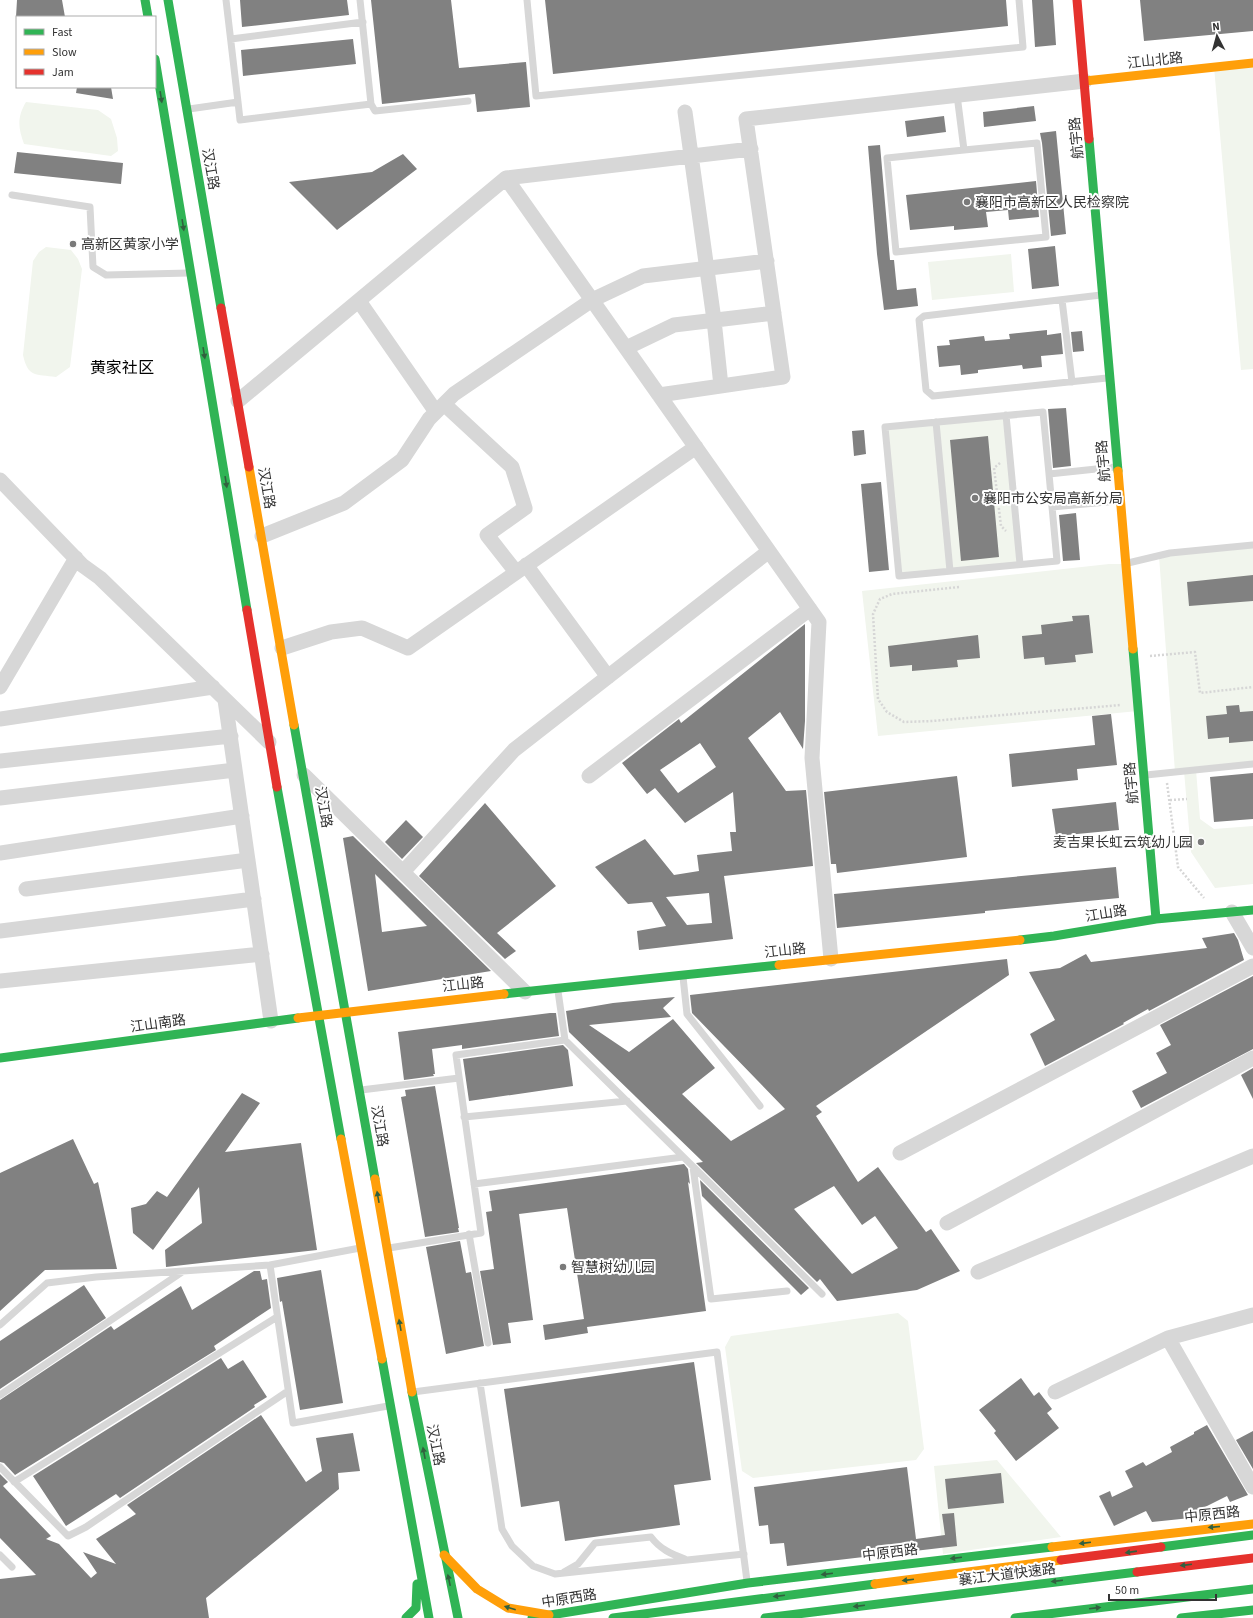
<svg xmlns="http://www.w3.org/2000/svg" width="1253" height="1618" font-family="'Source Sans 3','Noto Sans SC',sans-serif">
  <rect width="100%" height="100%" fill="#fff"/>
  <path fill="#f1f5ed" d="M1253 63V369L1241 370 1214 67Z
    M26 102 98 110 111 119 117 138 118 151 111 156 24 144C18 128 17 117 26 102Z
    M46 247 71 250 78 259 82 269 70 367 56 377C36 374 28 378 23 355L33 261 39 252Z
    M1011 254 1014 292 932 300 928 262Z
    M1006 415 1020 564 899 576 885 427Z
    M1253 545V764L1196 770 1200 819 1214 829 1253 826V884L1215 888 1191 852 1184 771 1175 772 1159 556Z
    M1109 564H1126L1138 711 878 736 862 591Z
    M898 1313 908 1321 924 1449 916 1460 753 1478 742 1471 725 1347 731 1336Z
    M997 1460 1061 1537 943 1554 934 1466Z"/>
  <path fill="#818181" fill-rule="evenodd" d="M17 0H62L65 17H16Z
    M240 0H347L349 15 242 27Z
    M371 0H451L459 68 526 62 530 107 477 112 475 94 382 104Z
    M545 0H1006L1008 26 553 74Z
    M1032 0H1053L1056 45 1035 47Z
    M1140 0H1253V31L1144 41Z
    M353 39 356 64 243 76 241 50Z
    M77 87H111L113 99 76 93Z
    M1034 106 1036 121 984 127 983 112Z
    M944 116 946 132 907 137 905 121Z
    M1056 131 1066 234 1051 236 1042 143 1040 133Z
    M880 145 890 260H894L897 290 916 288 918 306 884 310 877 254 868 146Z
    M17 152 123 163 121 184 14 173Z
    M403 154 417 169 337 230 289 182 372 172Z
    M1036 181 1039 217 1009 220 1008 210 986 212 988 227 954 230V226L910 230 906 195Z
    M1055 246 1059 286 1032 289 1028 249Z
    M1047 330V335L1061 333 1063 354 1041 356 1042 367 1023 369 1022 365 978 370V373L961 375 960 365 939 367 937 346 950 345 949 340 984 336 985 341 1010 339 1009 334Z
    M1082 331 1084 351 1073 352 1071 332Z
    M1066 408 1071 466 1053 468 1048 409Z
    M864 430 866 454 854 456 852 431Z
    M988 436 999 557 961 561 950 440Z
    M881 482 889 570 869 572 861 484Z
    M1076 513 1080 560 1063 561 1059 515Z
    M1253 575V601L1189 606 1187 582Z
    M1089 615 1093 653 1075 655 1076 662 1045 665 1044 657 1024 659 1022 636 1042 634 1041 625 1073 621 1072 616Z
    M805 624V721L803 749 780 712 748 738 786 791 806 790 813 866 724 876 733 939 639 950 637 931 666 926 652 902 628 904 595 867 645 839 674 875 699 871 697 855 732 851 730 832H736L733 792 685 823 655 788 647 794 622 763 679 719 681 723ZM700 743 716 767 678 793 660 770ZM709 893 712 923 687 925 666 897Z
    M978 635 980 658 957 660 958 667 912 671V665L890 667 888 646Z
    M1239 705 1240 712 1253 711V741L1229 743V737L1208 739 1206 716 1227 714 1226 706Z
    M1111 714 1117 765 1077 769 1078 780 1012 787 1009 754 1095 745 1092 716Z
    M1253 773V819L1214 822 1210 777Z
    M957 776 967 857 837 873 836 864H831L824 792Z
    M1116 802 1119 830 1056 836 1052 809Z
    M485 803 556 886 497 933 516 951 505 959 419 876Z
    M406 820 423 837 402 859 385 842Z
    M353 836 491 971 368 991 343 838ZM375 874 427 926 382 932Z
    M1116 867 1119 898 985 911V913L837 928 834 894Z
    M1234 933 1238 940 1244 960 1149 1011 1148 1009 1123 1023 1124 1024 1045 1066 1030 1034 1055 1020 1029 972 1060 968 1086 954 1091 962 1207 948 1202 938Z
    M1007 959 1009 975 816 1106 822 1112 816 1116 858 1182 878 1167 926 1232 931 1229 960 1271 917 1290 837 1301 820 1279 817 1282 696 1163 703 1162 569 1032 566 1011 613 1003 675 997 663 1008 671 1017 589 1025 629 1052 673 1019 715 1068 682 1094 731 1141 785 1109 692 1013 690 995ZM834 1186 862 1225 875 1216 898 1248 852 1274 794 1209Z
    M1253 976V1049L1141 1108 1132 1091 1167 1073 1156 1053 1171 1045 1160 1025Z
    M550 1013H556L559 1036 462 1049V1045L432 1049 435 1074H433L434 1076 404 1080 398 1032Z
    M563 1045 568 1050 573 1086 469 1101 463 1059Z
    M1253 1068V1099L1241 1075Z
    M435 1086 459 1228H458L459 1232 425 1237 401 1097 406 1096 405 1090Z
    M242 1093 260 1103 225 1152 301 1143 317 1250 166 1267 165 1250 202 1223 199 1187 153 1250 133 1233 131 1208 146 1204 157 1191 167 1197Z
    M73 1139 94 1184 98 1182 117 1269 45 1270 0 1311V1173Z
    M684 1164 688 1169 690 1184 688 1182 706 1311 587 1327 588 1333 545 1340 543 1325 584 1319 567 1208 519 1214 533 1320 508 1323 511 1343 493 1345 480 1271 494 1269 486 1212 492 1211 489 1191Z
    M700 1180 809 1288 801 1295 702 1196Z
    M460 1241 466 1273 471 1272 484 1346 446 1354 426 1247Z
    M321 1270 343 1403 300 1410 282 1301 280 1302 277 1278Z
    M254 1271H260L262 1280 267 1279 271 1308 214 1346 216 1350 15 1475 4 1463 0 1462V1400L111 1326 114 1330 181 1286 192 1310Z
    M84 1285 106 1318 0 1389V1341Z
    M221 1358 228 1369 243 1360 267 1397 254 1405 255 1407 120 1498 116 1494 66 1526 33 1476Z
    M694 1362 711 1480 674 1485 680 1525 565 1541 559 1501 521 1507 504 1389Z
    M1021 1378 1034 1396 1039 1392 1052 1409 1047 1413 1059 1428 1016 1461 994 1433 996 1431 979 1410Z
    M261 1415 306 1482 322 1471 316 1438 353 1433 360 1471 338 1473 339 1489 206 1598 209 1618H0V1579L36 1575 0 1538V1474L8 1482 3 1486 51 1536 46 1539 59 1544 91 1578 97 1573 83 1552 116 1564 96 1539 136 1514 127 1505Z
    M1207 1425 1248 1495 1230 1502 1227 1496 1199 1510 1202 1516 1200 1517 1152 1522 1146 1511 1114 1526 1099 1496 1110 1491 1112 1497 1133 1487 1125 1471 1143 1462 1146 1466 1172 1452 1170 1447 1194 1434V1432Z
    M1253 1431V1469L1236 1440Z
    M907 1467 916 1539 945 1535 942 1514 954 1513 957 1546 787 1566 784 1543 770 1544 768 1525 759 1526 754 1487Z
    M1001 1473 1004 1503 948 1509 945 1479Z"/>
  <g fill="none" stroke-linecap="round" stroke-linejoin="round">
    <path stroke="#d6d6d6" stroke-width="2.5" stroke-dasharray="2 2" stroke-linecap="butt" d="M1000 463 994 468 1001 526 1006 531
      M959 587 892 594 880 599 873 614 878 699 887 712 904 722 932 721 1121 705
      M1150 656 1195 652 1200 693 1253 687
      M1167 783 1178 867 1204 898
      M1170 800 1187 799"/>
    <path stroke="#d7d7d7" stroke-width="7" d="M226 0 238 102
      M527 0 536 96 1023 47 1019 0
      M231 39 363 22
      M957 95 964 150 887 158 896 252 1046 237 1037 143 964 150
      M371 104 375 111 468 101
      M189 109 238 102 240 120 371 104 360 0
      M12 195 90 207 93 267 106 275 189 273
      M1101 295 924 316 919 320 926 390 933 396 1107 378
      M1062 300 1072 382
      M1006 415 1020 564
      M936 422 950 571
      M1049 474 1057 561 899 576 885 427 1043 412 1049 474 1115 467
      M1052 507 1118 501
      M1128 563 1170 553 1253 545
      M1146 775 1253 764
      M683 977 687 1014 760 1106
      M558 991 565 1040
      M361 1090 459 1078
      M464 1117 627 1101
      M693 1167 711 1299 787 1291
      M474 1184 683 1157
      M469 1234 488 1343
      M389 1248 481 1233 456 1055 565 1040 822 1294
      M270 1265 360 1248
      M0 1325 47 1283 96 1277 270 1265 293 1423 388 1406
      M480 1383 502 1529 512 1546 533 1566 555 1574 744 1554
      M413 1392 717 1352 747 1581
      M0 1395 182 1272
      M0 1467 68 1536 86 1527 288 1391
      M14 1482 277 1317
      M0 1555 12 1567
      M564 1572 578 1564 595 1543 651 1537C660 1549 671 1554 685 1559"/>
    <path stroke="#d7d7d7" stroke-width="15" d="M685 112 714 320 721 386
      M506 178 751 149
      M359 301 436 412
      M626 348 674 325 774 313
      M659 395 783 377 746 119 1085 81
      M238 401 506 178 819 622 812 758 831 959
      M444 404 512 467 525 508 487 535 516 572
      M0 480 82 565 100 578 269 742
      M262 536 344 503 402 460 429 419 454 394 592 300 643 276 767 261
      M526 565 608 677
      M282 648 331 632 362 628 408 648 696 447
      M0 687 76 558
      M225 700 271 1021
      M0 719 213 687
      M0 761 231 736
      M304 775 525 992
      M589 776 810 609
      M0 798 235 770
      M0 853 242 816
      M403 872 514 750 769 551
      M26 889 248 860
      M1232 912 1253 948
      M0 931 254 899
      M0 981 262 954
      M900 1153 1253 966
      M947 1223 1253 1058
      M978 1272 1253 1156
      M1168 1338 1253 1315
      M1055 1392 1168 1338 1253 1487"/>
    <path stroke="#30b455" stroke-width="9" d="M145 0 148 17
      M168 0 221 308
      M155 59 247 610
      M1089 139 1118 471
      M1133 649 1156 919
      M294 725 375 1179
      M277 787 341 1139
      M1020 940 1054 936 1156 919 1253 910
      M504 994 779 965
      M0 1058 298 1018
      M382 1359 429 1618
      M412 1392 458 1618
      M1161 1547 1253 1535
      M406 1618 416 1608 417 1584
      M532 1618 748 1583 1052 1547
      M613 1618 875 1584
      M765 1618 1137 1572
      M1015 1618 1253 1589
      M1181 1618 1253 1610"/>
    <path stroke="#ff9f0a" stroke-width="9" d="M1085 81 1253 63
      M249 467 294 725
      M1118 471 1133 649
      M779 965 1020 940
      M298 1018 504 994
      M341 1139 382 1359
      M375 1179 412 1392
      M1052 1547 1253 1524
      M444 1555 477 1589 508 1608 549 1615
      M875 1584 1061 1560"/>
    <path stroke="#e5322d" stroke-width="9" d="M1077 0 1089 139
      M221 308 249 467
      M247 610 277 787
      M1061 1560 1161 1547
      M1137 1572 1253 1558"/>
  </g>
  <defs><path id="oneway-solid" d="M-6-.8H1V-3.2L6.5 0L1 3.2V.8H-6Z"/></defs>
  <g fill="#32603f">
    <use href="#oneway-solid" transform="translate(161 97) rotate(81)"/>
    <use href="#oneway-solid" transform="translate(183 225) rotate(81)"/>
    <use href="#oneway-solid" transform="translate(204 353) rotate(81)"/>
    <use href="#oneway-solid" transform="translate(226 482) rotate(81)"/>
    <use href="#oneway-solid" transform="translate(378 1197) rotate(-100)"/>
    <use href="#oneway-solid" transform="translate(400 1325) rotate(-100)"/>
    <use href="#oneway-solid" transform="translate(424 1453) rotate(-101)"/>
    <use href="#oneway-solid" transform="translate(1214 1527) rotate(175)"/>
    <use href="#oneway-solid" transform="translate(1085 1543) rotate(173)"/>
    <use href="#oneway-solid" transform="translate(1131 1552) rotate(172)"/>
    <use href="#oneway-solid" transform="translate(956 1558) rotate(173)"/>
    <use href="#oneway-solid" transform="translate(1186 1565) rotate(173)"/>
    <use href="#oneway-solid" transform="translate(827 1574) rotate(173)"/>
    <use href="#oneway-solid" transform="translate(449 1580) rotate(-102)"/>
    <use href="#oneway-solid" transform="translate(908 1580) rotate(173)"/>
    <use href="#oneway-solid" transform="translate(1057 1581) rotate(173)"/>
    <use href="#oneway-solid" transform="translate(779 1596) rotate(173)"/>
    <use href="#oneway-solid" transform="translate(859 1606) rotate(173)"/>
    <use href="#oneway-solid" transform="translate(510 1608) rotate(-163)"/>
    <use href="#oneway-solid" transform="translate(1095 1608) rotate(-7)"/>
  </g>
  <g fill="#7a7a7a" stroke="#fff" stroke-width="1.5">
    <circle cx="967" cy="202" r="4"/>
    <circle cx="73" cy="244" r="4"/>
    <circle cx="975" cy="498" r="4"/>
    <circle cx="1201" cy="842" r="4"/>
    <circle cx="563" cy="1267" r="4"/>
  </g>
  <g text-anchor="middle" stroke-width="4" stroke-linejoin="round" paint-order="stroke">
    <g font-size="14" fill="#333" stroke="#fff">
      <text transform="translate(1155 60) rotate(-6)" y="5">江山北路</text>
      <text transform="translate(1076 138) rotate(-95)" y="5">航宇路</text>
      <text transform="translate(211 169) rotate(80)" y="5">汉江路</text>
      <text transform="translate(1103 461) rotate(-95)" y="5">航宇路</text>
      <text transform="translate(267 488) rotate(80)" y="5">汉江路</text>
      <text transform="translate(1131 783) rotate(-95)" y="5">航宇路</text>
      <text transform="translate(324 807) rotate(80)" y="5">汉江路</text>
      <text transform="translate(1106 913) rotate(-9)" y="5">江山路</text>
      <text transform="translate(785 950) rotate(-6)" y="5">江山路</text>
      <text transform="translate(463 984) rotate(-6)" y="5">江山路</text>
      <text transform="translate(158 1023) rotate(-8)" y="5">江山南路</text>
      <text transform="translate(380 1126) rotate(80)" y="5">汉江路</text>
      <text transform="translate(436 1445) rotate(79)" y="5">汉江路</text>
      <text transform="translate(1212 1514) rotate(-6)" y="5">中原西路</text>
      <text transform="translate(890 1552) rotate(-7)" y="5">中原西路</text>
      <text transform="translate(1007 1574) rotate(-7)" y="5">襄江大道快速路</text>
      <text transform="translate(569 1598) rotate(-9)" y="5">中原西路</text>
    </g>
    <g font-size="14" fill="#333" stroke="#fff" text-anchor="start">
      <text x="975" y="207">襄阳市高新区人民检察院</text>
      <text x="81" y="249">高新区黄家小学</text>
      <text x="983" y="503">襄阳市公安局高新分局</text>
      <text x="1193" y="847" text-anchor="end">麦吉果长虹云筑幼儿园</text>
      <text x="571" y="1272">智慧树幼儿园</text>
    </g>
    <g font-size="16" fill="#000" stroke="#fff">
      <text x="122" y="373">黄家社区</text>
    </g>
  </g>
  <rect x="16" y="16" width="140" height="72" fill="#ffffff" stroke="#adadad"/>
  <rect x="24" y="29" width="20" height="6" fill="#30b455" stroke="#adadad"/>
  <text x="52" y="36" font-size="12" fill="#333333">Fast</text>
  <rect x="24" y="49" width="20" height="6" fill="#ff9f0a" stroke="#adadad"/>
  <text x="52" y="56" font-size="12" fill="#333333">Slow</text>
  <rect x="24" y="69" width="20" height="6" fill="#e5322d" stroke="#adadad"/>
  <text x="52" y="76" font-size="12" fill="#333333">Jam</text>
  <g transform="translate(1217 36) rotate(354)" stroke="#ffffff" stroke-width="3" paint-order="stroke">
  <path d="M0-3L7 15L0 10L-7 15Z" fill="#333333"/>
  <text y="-6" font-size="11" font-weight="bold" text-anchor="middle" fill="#333333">N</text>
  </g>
  <path d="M1109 1594v6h107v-6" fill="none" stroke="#333333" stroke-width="2"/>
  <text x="1115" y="1594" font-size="12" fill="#333333" stroke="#ffffff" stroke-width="3" paint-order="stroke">50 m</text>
</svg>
